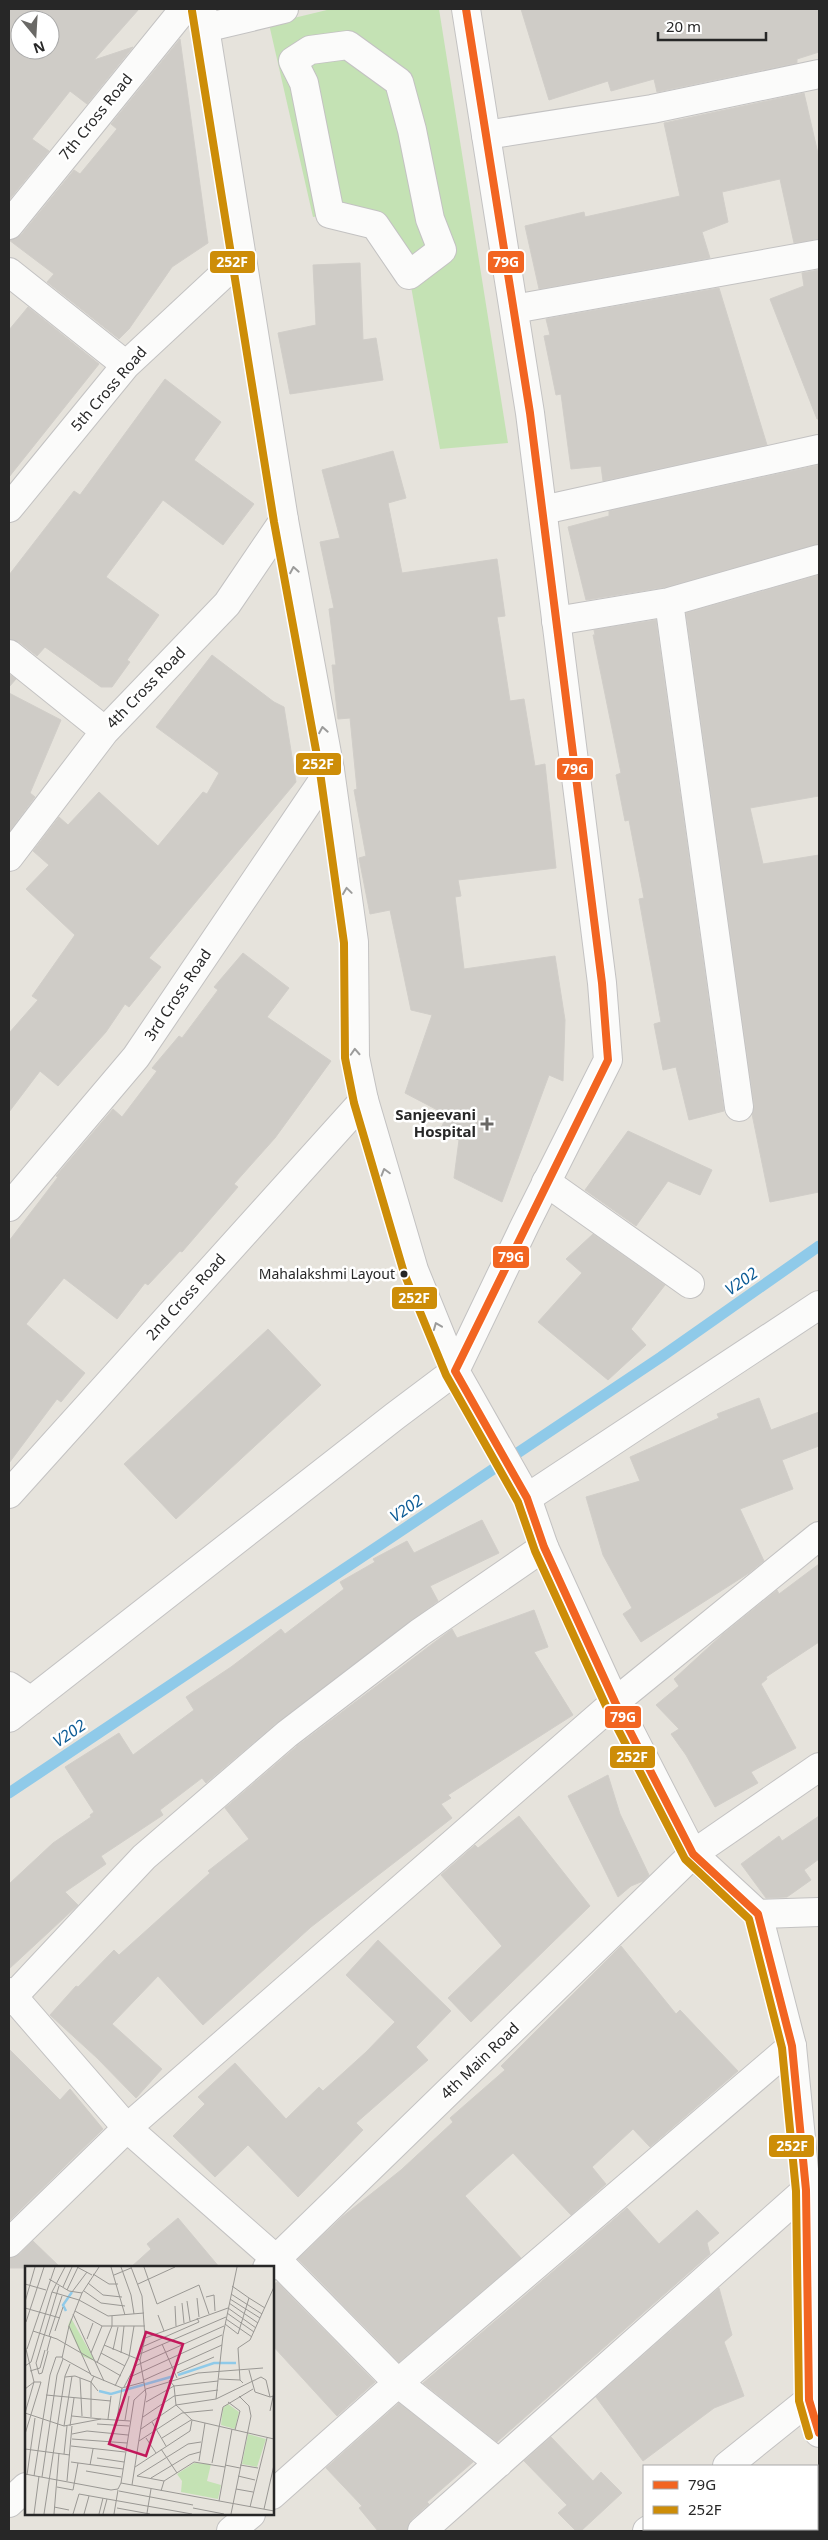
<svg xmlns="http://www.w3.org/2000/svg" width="828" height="2540" font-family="'Noto Sans',sans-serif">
  <rect width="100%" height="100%" fill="#e6e3dc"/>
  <path fill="#c4e2b4" d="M331 9H439L508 443 440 449 409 275 375 225 330 214 313 217 269 24Z"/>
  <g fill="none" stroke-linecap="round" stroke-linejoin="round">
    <path stroke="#8fcae9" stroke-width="11" d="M9 1793 661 1357 819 1246"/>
  </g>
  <path fill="#cfccc7" stroke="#d1cec9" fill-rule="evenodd" d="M9 9H139L94 60 133 47 87 104 70 91 32 139 49 151 9 200ZM20 20H50V50H20Z
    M521 9H819V52L797 59V63L657 92 654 79 611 91 608 81 549 100Z
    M180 39 208 243 172 267 129 329 119 339 47 282 54 274 9 240 21 235 74 170 80 174 117 129 111 124Z
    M804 93 819 158V239L794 243 780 179 722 192 728 222 702 232 710 258 539 289 525 226 584 212 585 217 680 196 664 123Z
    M360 263 363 340 376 338 383 380 290 394 278 333 316 325 313 265Z
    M819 270V419H817L770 299 804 286 802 273Z
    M719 288 767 445 603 481 601 466 571 469 561 394 556 395 544 336 550 335 546 319Z
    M28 307 99 364 9 477V330Z
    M165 379 221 422 194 460 254 504 223 545 163 500 106 577 159 615 127 660 130 662 112 687H101L45 647 37 656 19 642 9 639V575L74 491 80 495Z
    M393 451 406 498 388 503 402 573 497 559 505 616 497 617 510 701 524 699 535 766 545 764 556 868 458 880 461 896 455 897 464 969 555 956 565 1020 563 1081 549 1075 502 1202 454 1178 459 1140 439 1133 447 1115 405 1093 432 1015 411 1010 390 910 370 914 359 858 366 856 354 790 357 789 350 718 338 719 332 665H336L329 609 334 608 320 542 340 538 322 470Z
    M819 465V544L666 587 586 600 568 527 609 516V511Z
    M819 575V796L750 808 763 864 819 855V1192L770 1202 752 1114 754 1105 686 613Z
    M656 620 724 1111 689 1120 676 1067 663 1070 654 1024 661 1022 639 899 644 898 629 820 625 821 616 775 621 773 593 635H595L594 630Z
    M212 655 274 702 284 707 296 782 149 958 161 967 138 996 129 1007 125 1004 106 1032 58 1086 40 1071 9 1112V1033L38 1000 32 996 75 935 26 889 49 865 33 851 59 817 68 825 99 792 158 846 203 792 207 794 219 773 156 727Z
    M9 674 16 679 9 687Z
    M9 693 61 720 30 793 35 797 9 832Z
    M243 953 289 988 267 1017 331 1061 275 1138 234 1184 238 1187 182 1252 180 1251 148 1285 145 1283 117 1319 64 1278 26 1324 85 1373 61 1402 57 1399 9 1463V1241L58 1177 56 1176 113 1109 122 1117 157 1071 152 1068 179 1036 182 1038 218 990 214 987Z
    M628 1131 712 1170 700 1195 668 1181 636 1226 585 1190Z
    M593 1234 665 1285 631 1329 646 1345 608 1380 538 1322 582 1273 566 1259Z
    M268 1329 321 1385 176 1519 124 1464Z
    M759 1398 771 1430 819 1412V1446L782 1460 793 1489 740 1509 764 1561 749 1573 641 1642 623 1614 632 1608 603 1555 586 1497 640 1481 630 1457 719 1418 717 1414Z
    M482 1520 499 1553 430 1586 438 1601 278 1722 206 1783 202 1778 160 1810 163 1815 101 1856 106 1864 65 1892 78 1905 9 1969V1884L53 1843 91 1817 90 1815 94 1812 65 1767 119 1733 133 1755 194 1710 186 1697 231 1667 281 1629 285 1634 344 1589 340 1582 375 1562 373 1559 407 1541 414 1553Z
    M819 1564V1642L766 1677 767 1679 761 1684 796 1748 751 1772 758 1783 715 1807 686 1755 671 1734 679 1729 656 1705 679 1686 674 1679 723 1634 777 1590 779 1594Z
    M534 1610 548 1647 534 1652 573 1715 448 1795 451 1798 441 1804 452 1818 311 1927 203 2025 158 1976 112 2024 162 2069 136 2098 97 2058 50 2015 76 1986 78 1987 114 1950 119 1955 210 1873 208 1871 249 1839 225 1808 297 1746 452 1629 457 1638Z
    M608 1775 620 1814 649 1875 643 1881 631 1886 618 1897 568 1796Z
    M519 1816 590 1906 471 2022 448 1998 502 1946 441 1875 475 1845 478 1848Z
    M819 1816V1859L804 1870 811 1880 787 1897 766 1898 741 1864 779 1836 782 1841Z
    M378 1940 451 2011 416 2047 428 2060 356 2123 363 2130 298 2197 248 2145 215 2177 173 2136 205 2104 198 2097 235 2063 286 2119 319 2087 323 2091 366 2052 395 2022 346 1975Z
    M621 1946 676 2014 680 2010 738 2071 650 2147 633 2129 592 2167 606 2184 571 2215 513 2153 465 2196 521 2258 399 2362 298 2259 342 2217 401 2170 453 2122 450 2118 505 2070 501 2066Z
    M9 2049 60 2100 70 2089 103 2129 9 2221Z
    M627 2208 659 2244 697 2210 719 2233 707 2243 710 2254 497 2442 423 2383Z
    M178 2218 220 2268H130L151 2249 147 2244Z
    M33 2241 61 2268H9V2258L20 2254Z
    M277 2282 375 2382 337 2416 272 2345V2286Z
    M719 2288 732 2335 724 2342 744 2396 714 2408 643 2461 596 2397Z
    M399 2403 473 2462 427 2502 429 2504 411 2520 407 2531H378L359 2508 362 2506 326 2468Z
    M551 2437 593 2481 601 2472 622 2493 581 2531H576L558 2513 567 2505 524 2461Z"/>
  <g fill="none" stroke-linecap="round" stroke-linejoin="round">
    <g stroke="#c3c2c2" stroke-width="30">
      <path id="street" d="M205 28 284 9
        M348 45 399 82 412 130 430 219 442 250 409 275 375 225 330 214 304 83 293 61 310 50Z
        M486 135 652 109 819 74
        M9 225 184 9
        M9 272 126 365
        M514 309 819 254
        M9 508 126 365 241 258
        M543 510 819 449
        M669 602 739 1107
        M556 621 669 602 819 559
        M9 654 105 731
        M9 857 105 731 227 604 284 520
        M546 1182 690 1284
        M9 1207 136 1057 330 770
        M9 1494 364 1100
        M527 1498 819 1305
        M758 1914 819 1912
        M9 1992 127 2128 276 2259 398 2383 499 2463
        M9 2001 144 1857 287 1734 419 1633 544 1547
        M9 2243 127 2128 615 1702 819 1536
        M267 2268 693 1854 819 1767
        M727 2466 809 2400
        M272 2495 398 2383 792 2046
        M9 2503 26 2487
        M231 2531 251 2514
        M422 2531 806 2190
        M647 2531 650 2529"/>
    </g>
    <g stroke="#c3c2c2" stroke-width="30">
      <path id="secondary" d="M202 9 284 520 330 770 354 942 355 1057 364 1100 414 1270 455 1371 527 1498 544 1547 615 1702 693 1854 758 1914 792 2046 806 2190 809 2400 819 2433
        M9 1686 31 1701
        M9 1718 395 1416 455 1371 525 1225 608 1060 602 983 530 413 466 9"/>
    </g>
    <use href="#street" stroke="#fbfbfa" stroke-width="28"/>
    <use href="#secondary" stroke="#fbfbfa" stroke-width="28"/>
    <g stroke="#fff" stroke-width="11">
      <path id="bus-1" d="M466 9 530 413 602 983 608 1060 455 1371 527 1498 544 1547 615 1702 693 1854 758 1914 792 2046 806 2190 809 2400 819 2433"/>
    </g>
    <g stroke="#fff" stroke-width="11">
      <path id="bus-2" d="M192 11 274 522 320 772 344 943 345 1058 354 1103 404 1273 446 1375 518 1502 535 1551 606 1706 685 1859 749 1919 782 2048 796 2191 799 2401 809 2436"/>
    </g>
    <use href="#bus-1" stroke="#f26522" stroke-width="8"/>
    <use href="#bus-2" stroke="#cd8d08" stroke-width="8"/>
  </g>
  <defs><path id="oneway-chevron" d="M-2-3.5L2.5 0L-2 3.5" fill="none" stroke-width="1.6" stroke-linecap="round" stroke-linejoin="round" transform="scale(1.25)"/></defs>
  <g stroke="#9c9c9b">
    <use href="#oneway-chevron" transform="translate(294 570) rotate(-100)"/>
    <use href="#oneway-chevron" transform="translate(323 730) rotate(-100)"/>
    <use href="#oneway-chevron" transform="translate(347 891) rotate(-98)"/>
    <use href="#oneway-chevron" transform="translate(355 1052) rotate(-93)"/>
    <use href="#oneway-chevron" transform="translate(385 1172) rotate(-106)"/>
    <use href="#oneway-chevron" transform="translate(437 1326) rotate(-112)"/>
  </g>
  <path fill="#6a6966" stroke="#fff" stroke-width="2" d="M484.5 1116.5h5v5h5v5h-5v5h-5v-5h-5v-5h5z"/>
  <circle fill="#272727" stroke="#fff" stroke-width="2" cx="404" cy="1274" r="4.5"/>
  <g text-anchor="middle" stroke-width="5" stroke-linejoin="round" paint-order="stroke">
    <g font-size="14" fill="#272727" stroke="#fff" text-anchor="end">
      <text x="395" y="1279">Mahalakshmi Layout</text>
    </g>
    <g font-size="15" fill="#272727" stroke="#fff">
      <text transform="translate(96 117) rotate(-51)" y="5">7th Cross Road</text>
      <text transform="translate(109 389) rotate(-49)" y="5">5th Cross Road</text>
      <text transform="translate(146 688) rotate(-46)" y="5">4th Cross Road</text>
      <text transform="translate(178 995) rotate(-56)" y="5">3rd Cross Road</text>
      <text transform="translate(186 1297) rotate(-48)" y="5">2nd Cross Road</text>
      <text transform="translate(480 2061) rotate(-44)" y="5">4th Main Road</text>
    </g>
    <g font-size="15" font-weight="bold" fill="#272727" stroke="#fff" text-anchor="end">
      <text x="476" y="1120">Sanjeevani<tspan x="476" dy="17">Hospital</tspan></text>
    </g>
    <g font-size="16" font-style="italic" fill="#0d5c96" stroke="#fff">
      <text transform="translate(741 1281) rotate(-35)" y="6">V202</text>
      <text transform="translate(406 1508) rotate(-34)" y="6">V202</text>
      <text transform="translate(69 1733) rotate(-34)" y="6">V202</text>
    </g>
  </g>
  <g transform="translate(25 2266)">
    <rect width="249" height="249" fill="#e6e3dc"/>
    <path d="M46 52 70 95 57 90 43 60ZM203 138 214 146 210 163 196 159 198 142ZM223 168 241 173 232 201 217 198ZM169 197 186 198 182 215 196 219 193 233 156 226 157 215 152 208Z" fill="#c4e2b4"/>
    <path fill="none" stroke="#8fcae9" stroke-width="2.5" d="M41 45 38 39 47 26M153 109 189 97H211M74 125 86 128 149 110"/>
    <path fill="none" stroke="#9a9894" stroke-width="1" d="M52 1 67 9M74 1 57 27 44 60 66 109 97 122 119 116M86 1 100 49M96 1 106 29 109 48M106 1 117 30 120 72 115 94 121 128 107 219M119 1 132 38 174 19 184 48M212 1 198 69 191 133 236 111 241 114 245 131 249 130M68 8 84 18H93M89 9 106 2M24 13 44 25 57 27M63 17 78 29 97 31M0 18 21 24M113 18 150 1M38 21 47 1M42 24 53 1M59 25 76 37 100 40M27 26 54 34 83 50 119 47M47 26 62 6M206 28 237 48M181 31 189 29 190 45M172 32 174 51M224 32 240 42M205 33 235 52M162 35 165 55M0 36 10 1M157 37 159 57M204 37 233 57M150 40 151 60M0 42 35 52M50 45 77 60H120M202 47 229 66M48 48 79 115M133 49 139 65M201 53 227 71M1 56 19 1M200 58 213 68 224 32 207 20M44 60 37 92 66 108M8 65 32 73 96 110M30 65 38 41M24 70 37 30M120 72 203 42 231 62M62 73 68 57M137 78 152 112M0 79 9 116 0 147M79 79 115 94M117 81 174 56 172 52M2 83 30 1M88 84 93 61M22 85 26 70M66 87 77 60M76 87 100 100M96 87 99 60M115 88 201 51M72 97 87 60V50M0 100 6 96 27 26 40 1M224 104 230 126 245 131M5 105 15 102 20 84M152 107 189 91M14 108 11 97 34 20M14 108 17 107 23 85M40 111 50 110 66 116 69 110M105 111 197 69M55 112 57 150M194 113 215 114M119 114 197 79M144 114 149 120 151 139 167 154 249 173M218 117 215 114 213 82 225 74 249 21M90 120 104 91 109 60M99 121 110 100 199 60M0 123 9 116H16L0 168M21 129 86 135M121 136 149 120 193 115M203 136 215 145 210 164M245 145 249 126M0 147 39 160 76 153 105 155M47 150 76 153M66 151V116L73 125M118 151 149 130 193 124M83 153 86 130M92 153 97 122M100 154 104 130M127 156 141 180M72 158 104 160M39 160 47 110M45 160 49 132M116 163 151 139 191 133M47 168 62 165 103 169M121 172 131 187M137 172 166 154M47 173 102 177M114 175 157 147 188 144M46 180 100 186M0 183 45 189M136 183 152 207M39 188 42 160M72 192 99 196M174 195 180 157M46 196 98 203M187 197 198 141 228 123M65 199 68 183M200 199 215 202M215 199 233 202M110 201 165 165 167 154M61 205 96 211M0 208 86 224 93 223 96 217 249 245M2 209 10 152M9 210 25 109 31 91H37M112 210 163 178 176 176M112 210 139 215M213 210 230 214M17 211 32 109 38 93M126 212 164 189 175 186M42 215 47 160M96 217 109 134 121 123 173 107 238 102M32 221 48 224 53 197M211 223 228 226M94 225 168 239M136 225 139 215 169 196 200 201M194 235 207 163M29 241 44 244M225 241 242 172M92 242 125 248M168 242 199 248M239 243 249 199M122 247 126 223M9 248 14 210M19 248 40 110 45 98M29 248 34 187M48 248 54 228 167 248M59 248 64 230M74 248 78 232M78 248 82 233M89 248 93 224M206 248 226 150 224 140 214 130"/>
    <path fill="#c2185b" fill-opacity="0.15" stroke="#c2185b" stroke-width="2.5" d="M121 66 158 78 121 190 84 178Z"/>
    <rect width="249" height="249" fill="none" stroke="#272727" stroke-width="2.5"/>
  </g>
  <g stroke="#fff" stroke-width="2">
    <rect x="487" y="250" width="38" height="24" rx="5" fill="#f26522"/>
    <rect x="209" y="250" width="47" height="24" rx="5" fill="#cd8d08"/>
    <rect x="295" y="752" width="47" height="24" rx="5" fill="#cd8d08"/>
    <rect x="556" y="757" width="38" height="24" rx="5" fill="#f26522"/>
    <rect x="492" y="1245" width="38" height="24" rx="5" fill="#f26522"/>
    <rect x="391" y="1286" width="47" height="24" rx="5" fill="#cd8d08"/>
    <rect x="604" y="1705" width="38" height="24" rx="5" fill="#f26522"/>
    <rect x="609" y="1745" width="47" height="24" rx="5" fill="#cd8d08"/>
    <rect x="768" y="2134" width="47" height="24" rx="5" fill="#cd8d08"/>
  </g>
  <g font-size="14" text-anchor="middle" font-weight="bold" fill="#fff">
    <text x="506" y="267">79G</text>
    <text x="232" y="267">252F</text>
    <text x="318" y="769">252F</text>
    <text x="575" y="774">79G</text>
    <text x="511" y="1262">79G</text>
    <text x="414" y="1303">252F</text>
    <text x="623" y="1722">79G</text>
    <text x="632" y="1762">252F</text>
    <text x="792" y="2151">252F</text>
  </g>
  <rect width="828" height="2540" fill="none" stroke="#272727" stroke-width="20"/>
  <rect x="643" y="2465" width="175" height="65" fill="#ffffff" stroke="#a9a9a9"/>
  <rect x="653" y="2481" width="25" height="8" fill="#f26522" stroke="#a9a9a9"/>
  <text x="688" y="2490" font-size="15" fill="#272727">79G</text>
  <rect x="653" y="2506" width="25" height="8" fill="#cd8d08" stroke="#a9a9a9"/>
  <text x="688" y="2515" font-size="15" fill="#272727">252F</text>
  <g transform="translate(35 35) rotate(162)"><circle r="24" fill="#ffffff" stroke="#a9a9a9"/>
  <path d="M0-4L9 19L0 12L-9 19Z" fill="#6a6966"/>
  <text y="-8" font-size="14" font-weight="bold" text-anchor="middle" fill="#272727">N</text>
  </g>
  <path d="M658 32v8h108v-8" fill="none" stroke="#272727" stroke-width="2.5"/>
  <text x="666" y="32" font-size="15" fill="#272727" stroke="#ffffff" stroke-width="4" paint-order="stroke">20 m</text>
</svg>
